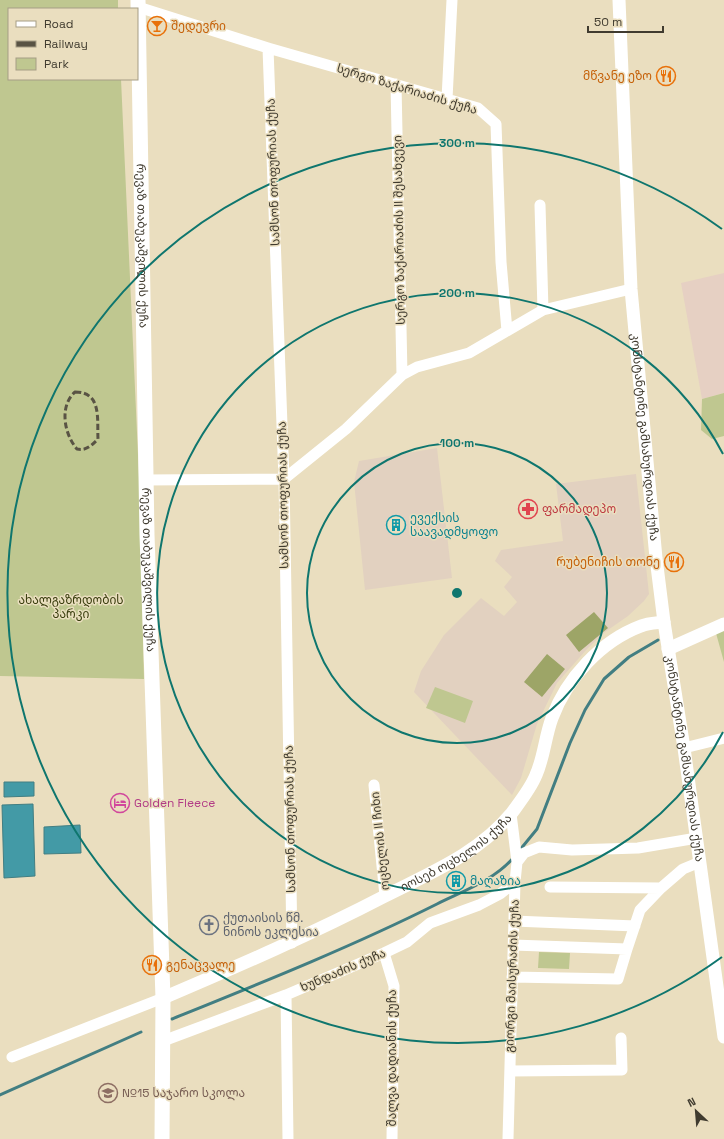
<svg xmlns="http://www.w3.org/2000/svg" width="724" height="1139" font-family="'Space Grotesk','Noto Sans Georgian',sans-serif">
  <rect width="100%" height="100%" fill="#eadebf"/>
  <path fill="#e6d0c3" d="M724 273V393L702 399 681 283Z"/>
  <path fill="#e2d1c0" d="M437 448 452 578 365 590 354 482 359 461Z
    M636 474 649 594 644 601 628 616 605 632 587 649 557 683 537 724 521 778 512 795 414 692 421 671 444 635 481 598 504 616 517 602 504 587 512 577 495 561 501 550 563 541 556 484Z"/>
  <path fill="#bfc790" d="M0 0H118V9H9V79H121L139 477 144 679 0 676Z
    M724 393V436L712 439 701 430 702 399Z
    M724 621V662L714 626Z
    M435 687 473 701 465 723 426 708Z
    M539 952 570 953 569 969 538 968Z"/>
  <path fill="#9da567" d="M594 612 608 628 579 652 566 635Z
    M547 654 565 669 542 697 524 682Z"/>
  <path fill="#439aa6" stroke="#427e82" d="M4 782H34V796L4 797Z
    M33 804 35 876 4 878 2 805Z
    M80 825 81 853 44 854V827Z"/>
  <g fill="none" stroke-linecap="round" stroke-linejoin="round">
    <path stroke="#427e82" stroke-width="3" d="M519 851 537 829 570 743 585 710 604 679 629 657 658 640
      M172 1019C261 983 351 947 437 904 463 891 495 880 514 857
      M0 1095 141 1032"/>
    <path stroke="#fff" stroke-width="11" d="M138 7 268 48 478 108 496 124 501 262 507 331
      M268 48 284 479 292 943
      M396 84 402 375
      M447 99 452 0
      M540 205 543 310
      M145 480 284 479 346 429 402 375 417 367 469 353 543 310 631 289
      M684 748 724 738
      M374 785 385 896
      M517 862 524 853 539 847 572 850 638 848 697 838
      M550 887 661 888
      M514 921 635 926
      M513 945 627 949 640 910 661 888 683 869 700 862
      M384 953 394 986 392 1139
      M512 977 618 979 627 949
      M286 995 288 1139
      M163 1041 286 995 384 953 407 942 430 923 479 905 500 894 515 882
      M12 1057 163 998
      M510 1071 622 1070 621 1038
      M508 1139 515 882 517 862 511 814"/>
    <g stroke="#fff" stroke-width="13">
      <path id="s1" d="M619 0 631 289 656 558 664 622 684 748 724 1037"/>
      <path d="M668 649 724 624"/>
      <path id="s2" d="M163 998C238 966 312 934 385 896 430 873 478 854 511 814 519 803 531 788 536 775 544 757 545 737 552 718 567 678 601 641 641 626 648 623 656 623 664 622"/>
    </g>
    <path stroke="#fff" stroke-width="15" id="s3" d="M138 0 147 535 163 998 162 1139"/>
    <path stroke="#595344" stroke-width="3" stroke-dasharray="6 3" stroke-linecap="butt" d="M75 392C102 392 97 419 98 439 91 446 86 451 77 449 64 434 59 406 75 392Z"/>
  </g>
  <g fill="none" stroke="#0f766e" stroke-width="2">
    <circle cx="457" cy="593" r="150"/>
    <path d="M723 732A300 300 0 1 1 723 454"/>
    <path d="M722 957A450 450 0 1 1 722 229"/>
  </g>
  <defs>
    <g id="bar-ring" transform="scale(1)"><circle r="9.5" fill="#eadebf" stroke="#e8710a" stroke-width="1.5"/><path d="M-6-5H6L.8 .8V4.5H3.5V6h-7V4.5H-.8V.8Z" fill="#e8710a"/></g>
    <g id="restaurant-ring" transform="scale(1)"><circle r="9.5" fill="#eadebf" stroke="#e8710a" stroke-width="1.5"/><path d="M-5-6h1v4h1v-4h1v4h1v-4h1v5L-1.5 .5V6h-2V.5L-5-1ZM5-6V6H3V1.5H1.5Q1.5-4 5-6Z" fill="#e8710a"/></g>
    <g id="pharmacy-ring" transform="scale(1)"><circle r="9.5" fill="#eadebf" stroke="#e0444e" stroke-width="1.5"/><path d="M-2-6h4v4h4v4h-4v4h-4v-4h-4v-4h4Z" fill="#e0444e"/></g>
    <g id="building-ring" transform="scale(1)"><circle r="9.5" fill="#eadebf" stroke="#0f9aa8" stroke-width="1.5"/><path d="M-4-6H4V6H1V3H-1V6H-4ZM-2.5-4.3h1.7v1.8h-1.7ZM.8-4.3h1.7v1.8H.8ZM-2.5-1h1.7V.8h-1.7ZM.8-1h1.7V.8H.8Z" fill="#0f9aa8"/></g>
    <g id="hotel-ring" transform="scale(1)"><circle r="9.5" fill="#eadebf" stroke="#d1479c" stroke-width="1.5"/><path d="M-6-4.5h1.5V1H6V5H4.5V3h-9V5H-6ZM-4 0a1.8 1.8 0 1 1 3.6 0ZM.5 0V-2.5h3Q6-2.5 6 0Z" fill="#d1479c"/></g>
    <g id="church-ring" transform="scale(1)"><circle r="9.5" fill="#eadebf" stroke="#6b7280" stroke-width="1.5"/><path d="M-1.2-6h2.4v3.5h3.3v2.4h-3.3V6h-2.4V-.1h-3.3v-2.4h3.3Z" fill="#6b7280"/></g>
    <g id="school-ring" transform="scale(1)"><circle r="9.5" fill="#eadebf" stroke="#8d6e63" stroke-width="1.5"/><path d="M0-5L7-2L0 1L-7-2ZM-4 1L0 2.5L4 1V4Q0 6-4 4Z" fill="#8d6e63"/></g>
  </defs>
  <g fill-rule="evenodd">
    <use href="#bar-ring" x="157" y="26"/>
    <use href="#restaurant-ring" x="666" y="76"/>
    <use href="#pharmacy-ring" x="528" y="509"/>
    <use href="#building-ring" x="396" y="525"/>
    <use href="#restaurant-ring" x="674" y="562"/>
    <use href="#hotel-ring" x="120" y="803"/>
    <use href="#building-ring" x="456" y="881"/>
    <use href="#church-ring" x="209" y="925"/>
    <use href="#restaurant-ring" x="152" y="965"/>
    <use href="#school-ring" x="108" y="1093"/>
  </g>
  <g text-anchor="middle" stroke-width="3" stroke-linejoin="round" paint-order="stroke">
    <g font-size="12" fill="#c56008" stroke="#eadebf" text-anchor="start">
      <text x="171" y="30">შედევრი</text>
      <text x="652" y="80" text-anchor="end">მწვანე ეზო</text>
      <text x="660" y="566" text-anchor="end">რუბენიჩის თონე</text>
      <text x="166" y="969">გენაცვალე</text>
    </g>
    <g font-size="12" fill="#403b2f" stroke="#eadebf">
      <text transform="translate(407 89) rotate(17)" y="4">სერგო ზაქარიაძის ქუჩა</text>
      <text transform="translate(273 172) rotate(-92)" y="4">სამსონ თოფურიას ქუჩა</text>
      <text transform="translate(399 230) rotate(-91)" y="4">სერგო ზაქარიაძის II შესახვევი</text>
      <text dy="4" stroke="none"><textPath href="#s3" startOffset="246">რევაზ თაბუკაშვილის ქუჩა</textPath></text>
      <text dy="4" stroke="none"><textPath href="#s1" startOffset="438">კონსტანტინე გამსახურდიას ქუჩა</textPath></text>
      <text transform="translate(283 495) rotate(-91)" y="4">სამსონ თოფურიას ქუჩა</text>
      <text dy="4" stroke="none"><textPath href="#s3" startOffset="570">რევაზ თაბუკაშვილის ქუჩა</textPath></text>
      <text dy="4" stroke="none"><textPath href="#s1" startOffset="762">კონსტანტინე გამსახურდიას ქუჩა</textPath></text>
      <text transform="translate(290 819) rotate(-91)" y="4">სამსონ თოფურიას ქუჩა</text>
      <text transform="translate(380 841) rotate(-96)" y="4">ოცხელის II ჩიხი</text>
      <text dy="4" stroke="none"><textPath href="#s2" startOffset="328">იოსებ ოცხელის ქუჩა</textPath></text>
      <text transform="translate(343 970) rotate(-23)" y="4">ხუნდაძის ქუჩა</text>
      <text transform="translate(512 976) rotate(-88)" y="4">გიორგი მაისურაძის ქუჩა</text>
      <text transform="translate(392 1058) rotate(-90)" y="4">შალვა დადიანის ქუჩა</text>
    </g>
    <g font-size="12" fill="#be3a42" stroke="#eadebf" text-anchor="start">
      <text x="542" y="513">ფარმადეპო</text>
    </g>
    <g font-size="12" fill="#0d838f" stroke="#eadebf" text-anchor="start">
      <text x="410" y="522">ევექსის<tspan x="410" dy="14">საავადმყოფო</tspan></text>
      <text x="470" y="885">მაღაზია</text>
    </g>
    <g font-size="12" fill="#393d0d" stroke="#eadebf">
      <text x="71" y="604">ახალგაზრდობის<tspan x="71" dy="14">პარკი</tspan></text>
    </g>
    <g font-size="12" fill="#b23c85" stroke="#eadebf" text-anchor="start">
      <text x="134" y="807">Golden Fleece</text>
    </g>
    <g font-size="12" fill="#5b616d" stroke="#eadebf" text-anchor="start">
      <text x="223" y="922">ქუთაისის წმ.<tspan x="223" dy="14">ნინოს ეკლესია</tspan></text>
    </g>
    <g font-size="12" fill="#785e54" stroke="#eadebf" text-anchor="start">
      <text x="122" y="1097">№15 საჯარო სკოლა</text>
    </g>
  </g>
  <circle cx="457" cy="593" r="6" fill="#0f766e" stroke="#eadebf" stroke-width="2"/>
  <g font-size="12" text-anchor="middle" font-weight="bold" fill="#0f766e" stroke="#eadebf" stroke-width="3" stroke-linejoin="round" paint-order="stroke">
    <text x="457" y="147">300 m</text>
    <text x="457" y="297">200 m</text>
    <text x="457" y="447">100 m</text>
  </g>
  <rect x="8" y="8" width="130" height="72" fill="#eadebf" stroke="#a69d85"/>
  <rect x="16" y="21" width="20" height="6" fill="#ffffff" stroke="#a69d85"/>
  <text x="44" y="28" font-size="12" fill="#403b2f">Road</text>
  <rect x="16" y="41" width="20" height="6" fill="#595344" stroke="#a69d85"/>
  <text x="44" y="48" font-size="12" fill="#403b2f">Railway</text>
  <rect x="16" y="58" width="20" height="12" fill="#bfc790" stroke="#a69d85"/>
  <text x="44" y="68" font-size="12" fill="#403b2f">Park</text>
  <g transform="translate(696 1111) rotate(334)" stroke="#eadebf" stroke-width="3" paint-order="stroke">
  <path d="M0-3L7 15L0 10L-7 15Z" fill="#403b2f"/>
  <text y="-6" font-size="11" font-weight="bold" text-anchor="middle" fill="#403b2f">N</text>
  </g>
  <path d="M588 26v6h75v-6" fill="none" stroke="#403b2f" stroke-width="2"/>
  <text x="594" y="26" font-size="12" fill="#403b2f" stroke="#eadebf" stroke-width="3" paint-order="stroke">50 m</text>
</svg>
